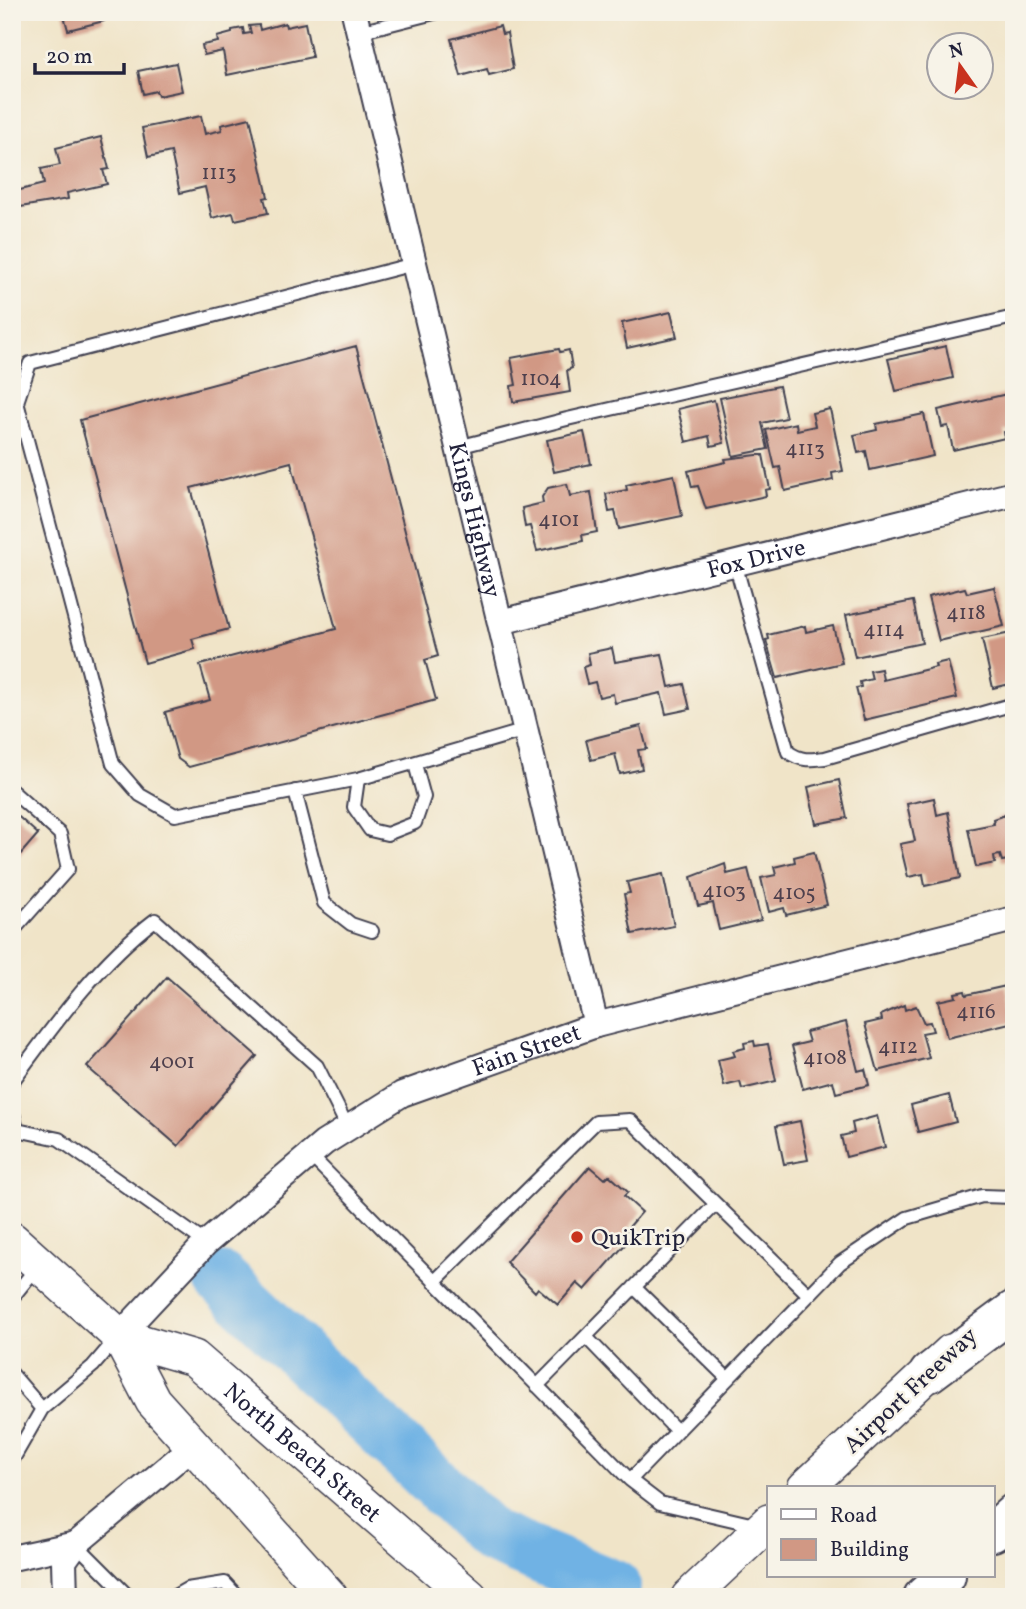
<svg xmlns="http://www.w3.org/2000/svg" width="1026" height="1609" font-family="Vollkorn,serif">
  <rect width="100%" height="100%" fill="#f7f3e8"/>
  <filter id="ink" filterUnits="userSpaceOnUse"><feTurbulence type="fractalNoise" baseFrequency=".0143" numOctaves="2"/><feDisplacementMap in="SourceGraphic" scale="14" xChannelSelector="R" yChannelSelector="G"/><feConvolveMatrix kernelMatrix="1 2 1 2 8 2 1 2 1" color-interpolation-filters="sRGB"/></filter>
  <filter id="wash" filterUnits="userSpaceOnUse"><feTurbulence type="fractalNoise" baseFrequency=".00686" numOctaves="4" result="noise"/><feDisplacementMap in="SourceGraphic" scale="28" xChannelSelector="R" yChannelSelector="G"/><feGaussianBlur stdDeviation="1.57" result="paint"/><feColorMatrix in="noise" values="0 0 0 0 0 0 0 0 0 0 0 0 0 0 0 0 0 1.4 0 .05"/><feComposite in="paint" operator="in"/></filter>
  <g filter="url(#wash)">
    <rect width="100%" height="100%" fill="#f0e4c8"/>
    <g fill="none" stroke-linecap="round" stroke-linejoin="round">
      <path stroke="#6fb2e4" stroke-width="54" d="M221 1279 492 1537 614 1587"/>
    </g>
    <g id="blocks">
      <path fill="#d19884" d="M63 12H110V13L102 15 104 21 68 30Z
        M285 23 286 27 305 23 312 57 227 75 223 51 204 55 202 45 218 42 217 37 232 33V30L243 28 244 34 251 33 249 26 259 25 260 30Z
        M500 26 502 34 507 33 513 69 489 75 487 69 461 76 451 39Z
        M176 63 182 91 158 96 156 91 143 94 138 71Z
        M201 116 205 134 222 130 221 125 250 118 268 197 264 198 268 213 235 220 233 213 212 218 205 187 180 193 171 152 148 157 142 128Z
        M101 137 109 169 103 170 107 184 67 193 68 199 20 207 16 191 44 184 41 169 60 165 56 148Z
        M671 312 677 337 627 348 622 323Z
        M356 346 438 656 425 660 436 700 189 767 178 759 165 712 210 700 200 665 336 629 291 462 191 488 229 629 192 639 195 649 145 663 80 420Z
        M946 346 953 378 896 391 888 359Z
        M559 349 560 352 569 350 572 368 567 370 570 392 513 402 511 386 516 385 511 358Z
        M779 386 786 418 762 423 768 449 733 456 720 398Z
        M1007 394 1014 430 1004 432 1005 438 953 450 948 426 942 427 938 410Z
        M714 400 724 443 711 446 709 436 686 442 678 409Z
        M830 409 843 471 832 473 833 480 785 491 780 467 775 468 766 430 796 423 797 430 815 426 812 413Z
        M924 414 933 456 870 470 866 451 858 453 854 435 877 430 876 424Z
        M584 432 591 464 554 472 547 440Z
        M757 455H763L770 489 765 490 766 496 706 509 698 486 692 487 688 471 726 462 725 459Z
        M674 475 682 516 619 529 615 511 609 512 606 494 627 490 626 485Z
        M567 484 570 496 591 492 597 532 582 535 583 541 537 551 530 526 525 527 522 508 543 503 542 497 548 488Z
        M994 587 1004 626 939 641 928 597 965 588 967 593Z
        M913 601 922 643 855 657 846 615Z
        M805 626 806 632 833 626 842 663 777 678 766 640 769 639 768 635Z
        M1011 633 1014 683 993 688 982 639Z
        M612 648 615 662 662 654 669 687 684 684 690 709 666 714 661 693 615 703 613 694 599 697 595 682 587 684 583 667 590 665 588 653Z
        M948 661 957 698 864 720 856 688 861 687 860 682 872 679 870 671 881 669 883 680 936 667 935 664Z
        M641 726 647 749 638 750 642 769 620 774 615 754 591 760 586 740Z
        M839 780 847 818 816 824 808 787Z
        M934 798 937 815 948 812 960 878 925 886 923 874 908 877 900 844 915 841 907 804Z
        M12 811 38 834 12 864Z
        M1014 812V859L1002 861 1000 855 994 856 995 863 976 867 968 829 994 824 993 819Z
        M814 852 827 905 786 915 784 908 769 912 761 878 776 875 774 867 795 862 794 857Z
        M725 864 727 874 748 869 761 920 719 930 713 903 698 906 691 877Z
        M663 874 674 926 632 934 624 894 630 893 627 882Z
        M167 977 257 1056 178 1146 87 1067Z
        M1006 986 1014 1022 947 1038 938 1001 956 997 955 993 965 991 966 995Z
        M904 1005 905 1010 916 1006 924 1023 930 1022 933 1031 922 1033 929 1058 878 1071 865 1024 882 1020 881 1015Z
        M846 1022 858 1071 865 1069 869 1085 836 1093 833 1081 803 1089 792 1046 809 1042 806 1032Z
        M754 1041 755 1046 768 1044 776 1081 742 1089 740 1082 724 1086 718 1060 735 1056 733 1051 745 1048 744 1043Z
        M949 1095 956 1122 918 1132 911 1105Z
        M877 1116 885 1147 846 1157 841 1136 854 1133 852 1123Z
        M800 1121 808 1160 784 1164 776 1126Z
        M590 1166 605 1179 609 1175 628 1192 624 1196 642 1212 623 1234 629 1240 585 1290 577 1283 558 1305 538 1288 535 1292 506 1262Z"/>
    </g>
  </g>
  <g filter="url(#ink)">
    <use href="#blocks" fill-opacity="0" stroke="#413f50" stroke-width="2"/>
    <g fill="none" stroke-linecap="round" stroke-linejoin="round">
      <g stroke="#413f50" stroke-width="16">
        <path id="service" d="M359 32 438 12
          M414 264 30 363 17 402 113 764 140 795 175 815 358 779 526 730
          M458 447 567 419 1014 317
          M735 563 788 752C801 761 809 760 825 758L1014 704
          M358 779 354 807 370 830 387 834 415 823 424 797 415 764
          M12 791 60 834 68 869 12 932
          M295 791 324 903 351 924 372 931
          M12 1082C54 1025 98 963 155 920L317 1066 348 1128
          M12 1109 17 1130 12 1141
          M17 1130 59 1139 206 1243
          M310 1155 630 1480 840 1263 907 1218 982 1196 1014 1197
          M434 1282 596 1122 630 1120 809 1295
          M634 1287 728 1379
          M12 1298 37 1267
          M586 1337 677 1431
          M12 1374 42 1409
          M537 1386 716 1204
          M12 1461 42 1409 93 1366 117 1338
          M630 1480 660 1503 759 1526
          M76 1544 129 1597
          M173 1597 187 1589 225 1583 238 1597"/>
      </g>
      <g stroke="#413f50" stroke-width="28">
        <g id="minor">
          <path id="s1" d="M354 12 596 1025"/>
          <path id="s2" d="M500 622 1014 494"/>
          <path id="s3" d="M119 1336 206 1243 324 1143 402 1094 596 1025 1014 919"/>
          <path d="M12 1558 76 1544"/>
          <path d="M65 1597 64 1561 76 1544 192 1447"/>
        </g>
      </g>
      <g stroke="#413f50" stroke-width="38">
        <g id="secondary">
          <path d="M12 1240 119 1336 153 1401 330 1597"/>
          <path id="s4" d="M119 1336 194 1358 470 1597"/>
          <path d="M805 1488 951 1352"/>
          <path d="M689 1597 769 1522"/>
        </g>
      </g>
      <g stroke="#413f50" stroke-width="42">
        <path id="motorway" d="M929 1373 1014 1310
          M993 1532 1014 1513
          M923 1597 946 1576"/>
      </g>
      <use href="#service" stroke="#fff" stroke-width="12"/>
      <use href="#minor" stroke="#fff" stroke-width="24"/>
      <use href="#secondary" stroke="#fff" stroke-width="35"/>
      <use href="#motorway" stroke="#fff" stroke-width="38"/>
    </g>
  </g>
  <circle fill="#c8321e" stroke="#f7f3e8" stroke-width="2.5" cx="577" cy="1237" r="7"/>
  <g text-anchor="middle" stroke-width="5" stroke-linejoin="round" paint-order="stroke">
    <g font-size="21" fill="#4e404d">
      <text x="219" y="179">1113</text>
      <text x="541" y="385">1104</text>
      <text x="805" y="455">4113</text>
      <text x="559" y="526">4101</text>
      <text x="966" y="619">4118</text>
      <text x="884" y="636">4114</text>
      <text x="724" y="897">4103</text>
      <text x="794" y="899">4105</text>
      <text x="976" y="1018">4116</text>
      <text x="898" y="1053">4112</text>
      <text x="825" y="1064">4108</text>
      <text x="172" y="1068">4001</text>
    </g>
    <g font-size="24" fill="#22223b" stroke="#f7f3e8">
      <text dy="8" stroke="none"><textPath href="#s1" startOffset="522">Kings Highway</textPath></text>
      <text dy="8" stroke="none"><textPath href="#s2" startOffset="264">Fox Drive</textPath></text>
      <text dy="8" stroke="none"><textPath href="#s3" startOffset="506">Fain Street</textPath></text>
      <text transform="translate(910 1390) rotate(-43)" y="8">Airport Freeway</text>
      <text dy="8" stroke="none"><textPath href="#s4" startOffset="222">North Beach Street</textPath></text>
    </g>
    <g font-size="24" fill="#22223b" stroke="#f7f3e8" text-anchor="start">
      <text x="591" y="1245">QuikTrip</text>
    </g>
  </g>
  <rect width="1026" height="1609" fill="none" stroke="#f7f3e8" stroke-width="42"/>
  <rect x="767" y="1486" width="228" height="91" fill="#f7f3e8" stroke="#a29fa3" stroke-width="2"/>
  <rect x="781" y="1509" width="35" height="10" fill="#ffffff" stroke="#a29fa3" stroke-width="2"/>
  <text x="830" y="1522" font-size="21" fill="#22223b">Road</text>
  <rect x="781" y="1539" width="35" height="21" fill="#d19884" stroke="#a29fa3" stroke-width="2"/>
  <text x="830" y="1556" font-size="21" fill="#22223b">Building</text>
  <g transform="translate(960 66) rotate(346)"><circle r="33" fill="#f7f3e8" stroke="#a29fa3" stroke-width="2"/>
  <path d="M0-5L12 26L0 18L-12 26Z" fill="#c8321e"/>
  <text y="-10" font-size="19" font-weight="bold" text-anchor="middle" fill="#22223b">N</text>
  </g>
  <path d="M35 63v10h89v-10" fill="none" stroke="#22223b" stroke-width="3.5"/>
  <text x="46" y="63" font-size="21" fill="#22223b" stroke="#f7f3e8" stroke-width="5" paint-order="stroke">20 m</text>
</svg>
